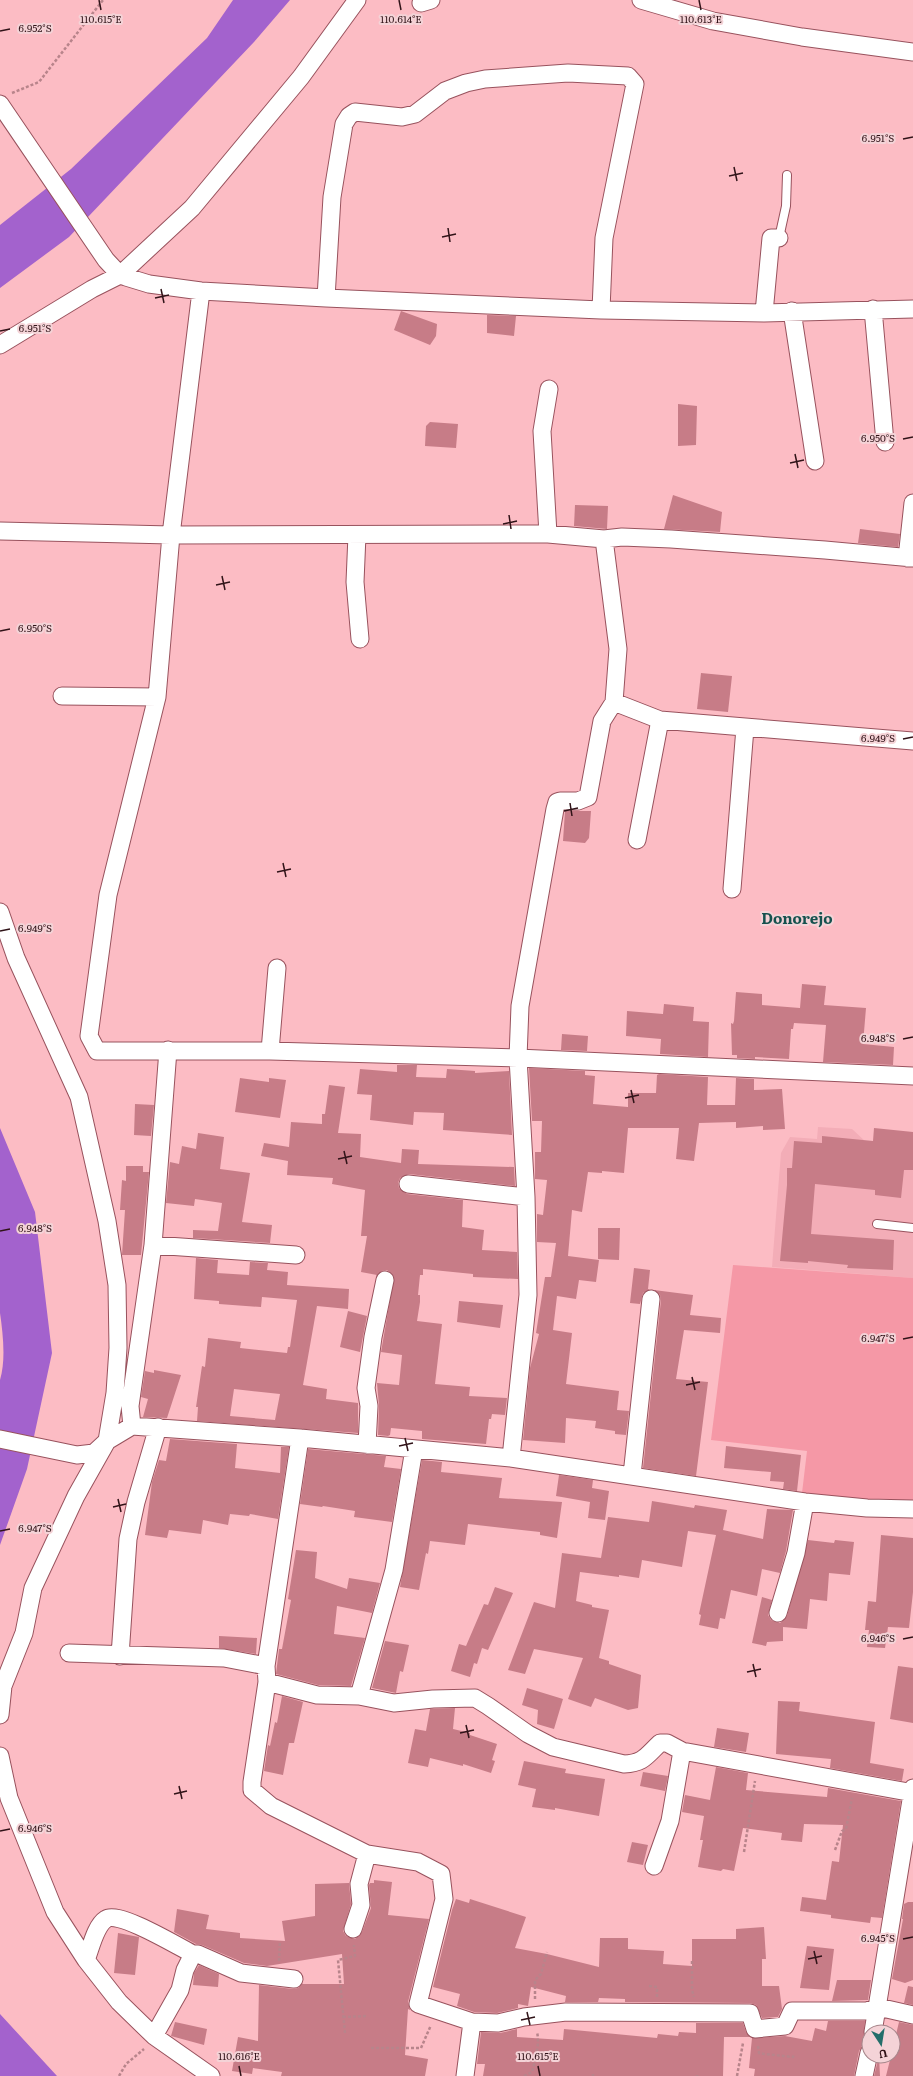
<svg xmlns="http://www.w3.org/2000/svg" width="913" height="2076" font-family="Literata,serif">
  <rect width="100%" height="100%" fill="#fcbcc4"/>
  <path fill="#f3adb7" d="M818 1127 852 1129 866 1142 913 1145V1278L772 1267 781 1153 790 1137 817 1139Z"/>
  <path fill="#f598a6" d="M733 1265 913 1278V1501L870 1500 802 1493 807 1451 711 1440Z"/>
  <path fill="#a362cd" d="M233 0H290L254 42 69 237 0 288V225L71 169 207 38Z
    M0 1128 35 1212 52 1353 27 1469 0 1545V1380C6 1360 3 1334 0 1313Z
    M0 2014 57 2076H0Z"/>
  <path fill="#c77c87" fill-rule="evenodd" d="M401 311 437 324 436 336 430 345 394 330Z
    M487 315 516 316 514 336 487 333Z
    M678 404 697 406 696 445 678 446Z
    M430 422 458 424 456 448 425 446 426 426Z
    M673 495 722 512 720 532 664 529Z
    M575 505 608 506 607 529 574 526Z
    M860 529 900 534 898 547 858 543Z
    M701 673 732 676 728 712 697 709Z
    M565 811H591L589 838 585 843 563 841Z
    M802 984 826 986 824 1005 866 1008 863 1044 894 1047 893 1065 823 1062 826 1025 794 1023 793 1029H791L789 1059 755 1057V1059L737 1058V1055H732L731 1023 733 1024 734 1021 736 992 762 994V1005L800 1008Z
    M664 1004 694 1007 693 1021 709 1022 708 1057 660 1054 661 1039 626 1036 627 1011 663 1014Z
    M562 1034 588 1036 587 1051 561 1050Z
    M397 1065H417L416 1077 446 1078 447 1069 475 1071V1073L509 1071 512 1135 443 1130 444 1113 414 1112 413 1125 370 1120 372 1095 357 1094 360 1069 397 1072Z
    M529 1068 585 1071V1075L595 1076 593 1104 628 1107V1093H656L657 1075 659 1074 708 1077 707 1105H735L736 1078 754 1079V1090L782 1089 785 1129 763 1130V1126L736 1128V1122L699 1123 694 1161 676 1159 679 1128H628L624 1173 602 1171V1173L588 1172 582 1212 572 1210 568 1256 599 1260 596 1282 579 1280 576 1299 557 1296 553 1330 572 1333 566 1384 619 1391 617 1410 629 1411 626 1435 615 1434V1431L595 1428 596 1421 566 1418 565 1443 523 1440 530 1368 539 1334 536 1333 545 1277H551L556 1243 537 1242V1214L543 1215 547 1180 535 1179V1152H541L542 1121H532Z
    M240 1078 269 1082V1078L286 1080 280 1118 235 1112Z
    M329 1085 345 1087 338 1133 361 1134 360 1157 401 1163 402 1149 419 1150 418 1164 514 1167 515 1186 409 1174 400 1178 398 1183 399 1188 407 1194 463 1200 462 1227 484 1230 482 1250 517 1252 518 1279 473 1277V1274L423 1269V1275H420L418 1295H420V1302L417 1321 442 1324 435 1384 470 1387 469 1396 507 1398 505 1415 492 1414 491 1419H489L486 1444 422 1439V1431L391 1428 390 1435 388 1436 378 1435 379 1406 377 1383 399 1385 402 1355 381 1352 394 1277 387 1270 382 1271 377 1275 361 1272 367 1236H361L365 1190 332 1184 333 1178 287 1175 288 1161 261 1156 264 1143 289 1147 291 1122 322 1124V1114H325Z
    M135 1104 154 1105 151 1136 134 1135Z
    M874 1128 913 1132V1170H904L901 1198 875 1195V1190L815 1184 811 1234 894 1240 893 1270 847 1268 848 1265 808 1261V1263L780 1261 787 1185V1168H792L794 1141 822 1143V1136L873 1141Z
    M198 1133 224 1137 220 1169 250 1173 242 1222 272 1225 270 1243 193 1238V1230L218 1231 222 1203 195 1199 194 1206 166 1203 170 1162 179 1164 182 1146 196 1149Z
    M126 1166H143V1172H149L141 1255H122L125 1210H120L122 1180 126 1181Z
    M598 1228H620L619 1260 598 1259Z
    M196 1258 218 1260 217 1273 249 1275 250 1262 268 1263 267 1270 288 1272 287 1285 349 1289 348 1309 317 1306 303 1385 327 1389 326 1399 358 1403V1433L197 1421 198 1407H196L202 1366 205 1367 208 1338 241 1342 240 1348 287 1353 288 1347H290L297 1300 262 1297 261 1307 219 1304V1301L194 1299ZM234 1389 280 1394 275 1420 230 1416Z
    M634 1268 650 1270 648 1289H650L643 1293 640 1304 630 1303Z
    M654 1290 693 1295 690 1315 721 1318 720 1333 684 1330 676 1379 708 1382 696 1476 643 1468 661 1300 660 1295Z
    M459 1301 503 1305 500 1328 457 1322Z
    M348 1311 367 1316 360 1352 340 1347Z
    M154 1370 181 1375 167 1418 143 1417 148 1399 141 1397 145 1371 154 1373Z
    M170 1439 237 1444 235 1468 280 1473 281 1447H289L278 1519 250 1514 249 1516 230 1514 228 1525 203 1520 201 1534 169 1530 167 1538 145 1535 152 1482 159 1460 166 1461Z
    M726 1446 801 1455 797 1491 783 1489 784 1482 770 1481 771 1472 724 1468Z
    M308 1449 386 1456 384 1467 401 1469 392 1522 354 1517 355 1511 323 1506 322 1507 300 1504Z
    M422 1460 442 1462 441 1472 502 1478 499 1498 562 1502 557 1538 540 1535V1532L468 1524 465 1545 430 1541 428 1554 426 1553 419 1590 400 1587Z
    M559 1475 593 1480 592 1488 609 1491 605 1520 588 1518 590 1502 556 1496Z
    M652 1501 694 1508 695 1505 727 1510 723 1530 763 1539 767 1509 793 1510 786 1551 780 1573 762 1569 757 1596 731 1590 725 1619 720 1618 718 1629 699 1625 701 1615 699 1614 716 1535 688 1531 682 1567 642 1560 639 1578 619 1575V1577L580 1572 576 1601 592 1605V1607L609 1610 599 1658 609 1661V1664L641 1675 638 1708 628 1710 595 1698 591 1707 568 1699 583 1658 534 1649 525 1674 508 1670 534 1602 555 1608 562 1553 601 1558 608 1517 649 1522Z
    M881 1535 913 1538V1592L909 1628 888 1627 885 1648 867 1647 869 1630H865L868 1601 876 1602Z
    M808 1540 834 1543 835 1540 854 1542 850 1575 829 1573 827 1601 810 1599 807 1629 783 1627V1641L767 1642 766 1646 752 1643 762 1597 772 1600 768 1615 771 1620 780 1623 787 1616Z
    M296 1550 317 1552 315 1578 347 1589 349 1578 380 1583 372 1613 337 1606 334 1634 365 1638 351 1686 318 1685 276 1674 279 1649H282L291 1600 288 1599Z
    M495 1587 513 1593 488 1650 482 1648 477 1664 474 1663 470 1677 451 1671 459 1644 466 1646 484 1604 488 1605Z
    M219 1636 257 1638 256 1654 219 1648Z
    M385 1641 409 1645 403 1672 400 1671 396 1693 372 1688Z
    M898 1666 913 1668V1723L890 1719Z
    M527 1688 563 1699 554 1729 537 1724 538 1710 522 1705Z
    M282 1696 303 1702 294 1743H289L283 1775 264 1771 268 1745 270 1746 275 1722 277 1723Z
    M778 1701 800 1702 799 1711 875 1722 870 1763 904 1769 902 1781 830 1768 831 1759 776 1754Z
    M455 1708 453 1729 470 1733V1735L497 1744 492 1760 495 1761 491 1773 463 1764V1766L430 1758 428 1767 408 1763 415 1729 426 1731 430 1709Z
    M717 1728 749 1733 746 1752 714 1747Z
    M524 1761 566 1769 565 1773 605 1779 599 1816 555 1808V1810L532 1807 536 1789 518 1785Z
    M716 1767 748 1773 746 1790 827 1797 828 1788 901 1801 882 1918 871 1917 870 1923 831 1918V1915L800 1911 802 1897 826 1900 832 1861 839 1862 843 1825 804 1824 802 1842 781 1840 782 1833 743 1828 734 1871 723 1869 721 1871 698 1867 703 1840H700L704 1816 682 1812 685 1795 710 1800Z
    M643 1772 668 1776 665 1791 640 1786Z
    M632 1842 648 1845 643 1865 627 1862Z
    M374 1880 392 1882 388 1915 429 1919 408 2002 410 2010 408 2009 405 2055 428 2059 425 2076H281L282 2072 253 2068 252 2074 232 2071 238 2037 258 2041 259 1985 293 1989 298 1988 302 1984H344L342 1954 267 1966 244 1963 202 1945 196 1944 174 1932 177 1909 209 1915 206 1929 240 1933V1938L285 1941 282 1921 315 1916V1884L349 1883 351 1904 343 1931 346 1936 355 1939 362 1932 371 1908 369 1885 370 1883H374Z
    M456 1899 469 1903 470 1899 526 1917 515 1948 547 1954 599 1967 600 1938H628V1949L664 1951 663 1964 692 1966V1939H736V1929L764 1927 766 1959H762V1986H779L782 2009 778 2017 762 2018 756 2005 750 2003 625 2002V1999L599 1998 598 2002H565L566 1996 531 1987 528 2006 518 2004V2008L497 2013 474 2012 457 2006 460 1994 433 1987 452 1910Z
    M908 1902H913V1980L905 1983 892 1979 903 1919H902L904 1904Z
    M118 1933 139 1937 135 1975 114 1973Z
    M807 1946 834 1949 829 1990 800 1988Z
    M199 1965 219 1974 218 1987 193 1985 194 1973Z
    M837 1980H871L868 2000 832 2001Z
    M908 1986 913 1987V2005L904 2003Z
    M828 2021H865L864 2035 869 2043 862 2046 859 2051 854 2076H754L755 2069 749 2068 752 2038 785 2036 812 2041 815 2028 826 2031Z
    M175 2022 207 2029 204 2045 171 2036Z
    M899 2022 913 2025V2076H886L891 2056H893V2047Z
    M696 2023H743L746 2032 750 2037H724L723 2076H483L485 2064H477L481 2032 500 2033 517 2029V2037L563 2040 564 2029 657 2038 658 2034 678 2036 679 2032 696 2033Z
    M879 2056 880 2076H874Z"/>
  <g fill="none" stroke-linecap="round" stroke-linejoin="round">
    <g stroke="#98525d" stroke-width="10">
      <path id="service" d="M779 238 786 206 787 175
        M877 1224 913 1228"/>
    </g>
    <g stroke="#98525d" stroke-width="19">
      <path id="minor" d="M641 0 713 21 802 37 913 52
        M421 3 431 0
        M0 104 106 260 120 275 126 277 149 284 201 291 326 298 601 310 764 313 913 309
        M201 291 171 535 548 534 604 539 622 537 671 539 825 550 913 558
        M326 298 332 197 344 124 349 116 355 112 402 117 415 114 445 91 466 83 485 79 568 73 628 76 635 84 604 238 601 310
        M873 309 885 442
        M792 311 815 461
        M764 313 771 238H779
        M0 345 92 289 120 275 192 208 301 77 357 0
        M0 531 171 535 157 697 108 895 89 1036 97 1051H270L518 1058 913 1076
        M548 534 542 431 549 389
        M357 535 355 582 360 639
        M604 539 618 649 614 702 660 720 913 741
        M907 558 913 503
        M62 696 157 697
        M637 840 660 720
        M732 889 745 728
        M0 912 16 958 79 1097 107 1221 117 1285 118 1348 115 1393 107 1441 76 1496 33 1588 24 1633 3 1686 0 1715
        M270 1051 277 968
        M408 1184 526 1197
        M153 1245 296 1255
        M132 1426 130 1406 153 1245 168 1050
        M300 1438 266 1666 267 1682 252 1782V1790L271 1806 367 1854 359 1884 361 1905 353 1929
        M0 1439 77 1455 94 1453 107 1441 132 1426 300 1438 511 1458 805 1502 867 1508 913 1509
        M367 1445 369 1406 366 1388 373 1337 385 1280
        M511 1458 528 1295 526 1197 518 1058 520 1006 555 809 557 802 560 801H578L588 797 602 721 614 702
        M632 1475 651 1299
        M778 1613 796 1553 805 1502
        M69 1653 224 1658 266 1666
        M120 1656 128 1539 136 1502 158 1427
        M267 1682 317 1695 359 1696 394 1703 433 1699 475 1698 488 1706 528 1734 553 1747 624 1764C644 1763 646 1756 660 1743H667L682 1751 913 1793
        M359 1696 394 1570 414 1449
        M0 1756 9 1798 55 1912 86 1960 119 2002 154 2036 211 2076
        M367 1854 418 1862 441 1874 444 1899 418 2004 472 2022 498 2023 524 2017 566 2012 750 2013 755 2029 785 2026 792 2011H867L878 2007 913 2015
        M654 1866 670 1821 682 1751
        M86 1960C91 1948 95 1926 106 1919 118 1910 179 1947 193 1954
        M873 2032 913 1788
        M154 2036 180 1990 185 1970 193 1954H198L241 1973 294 1979
        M465 2076 472 2022
        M864 2076 869 2053"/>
    </g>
    <path stroke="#b8848b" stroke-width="2.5" stroke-dasharray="3 2" stroke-linecap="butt" d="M12 93 39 82 103 0
      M835 1850 842 1831 846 1829 852 1798
      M744 1852 755 1781
      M279 1961 280 1941
      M692 1961V1990L694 1997
      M649 1986 657 1987V1997
      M535 1999V1980L541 1974 547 1952
      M343 2017 367 2016
      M345 2033 338 1960 355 1956 354 1945
      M758 2046 759 2053 764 2054 793 2057 795 2054
      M371 2048H421L431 2025
      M119 2076 126 2064 144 2049
      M524 2076 532 2072C535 2060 540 2044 537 2032
      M593 2076V2074
      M697 2076V2075
      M737 2076 743 2043"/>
    <use href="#service" stroke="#fff" stroke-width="8"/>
    <use href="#minor" stroke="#fff" stroke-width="17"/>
  </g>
  <path fill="none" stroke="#301318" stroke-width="1.5" d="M99 0 101 10M399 0 401 10M699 0 701 10M0 31 10 29M903 139 913 137M734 167 737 181M729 176 743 173M448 228 450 242M442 237 456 234M161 289 164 303M155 298 169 295M0 331 10 329M903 439 913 437M795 454 798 468M790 463 804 460M509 515 511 529M503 524 517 521M222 576 225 590M216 585 230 582M0 631 10 629M903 739 913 737M570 803 572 816M564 811 578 808M283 863 286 877M277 872 291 869M0 931 10 929M903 1039 913 1037M631 1090 634 1103M625 1098 639 1095M344 1151 347 1164M338 1159 352 1156M0 1231 10 1229M903 1339 913 1337M692 1377 695 1390M686 1385 700 1382M405 1438 408 1451M399 1446 413 1443M118 1499 121 1512M113 1507 126 1504M0 1531 10 1529M903 1639 913 1637M753 1664 756 1677M747 1672 761 1669M466 1725 469 1738M460 1733 474 1730M179 1786 182 1799M174 1794 187 1791M0 1831 10 1829M903 1939 913 1937M814 1951 817 1964M808 1959 822 1956M527 2012 530 2025M521 2020 535 2017M239 2066 241 2076M538 2066 540 2076"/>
  <g text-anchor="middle" stroke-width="4" stroke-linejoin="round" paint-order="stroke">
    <g font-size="15" font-weight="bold" fill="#15514e" stroke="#f4d3d7">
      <text x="797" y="924">Donorejo</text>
    </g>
  </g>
  <g font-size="10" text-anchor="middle" fill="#301318" stroke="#f4d3d7" stroke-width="4" stroke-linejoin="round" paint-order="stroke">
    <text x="101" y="23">110.615°E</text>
    <text x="401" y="23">110.614°E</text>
    <text x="701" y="23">110.613°E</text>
    <text x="35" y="32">6.952°S</text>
    <text x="878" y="142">6.951°S</text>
    <text x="35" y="332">6.951°S</text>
    <text x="878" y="442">6.950°S</text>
    <text x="35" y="632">6.950°S</text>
    <text x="878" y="742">6.949°S</text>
    <text x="35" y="932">6.949°S</text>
    <text x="878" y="1042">6.948°S</text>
    <text x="35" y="1232">6.948°S</text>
    <text x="878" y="1342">6.947°S</text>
    <text x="35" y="1532">6.947°S</text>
    <text x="878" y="1642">6.946°S</text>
    <text x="35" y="1832">6.946°S</text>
    <text x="878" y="1942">6.945°S</text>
    <text x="239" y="2060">110.616°E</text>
    <text x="538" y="2060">110.615°E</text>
  </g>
  <g transform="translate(881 2044) rotate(168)"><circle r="19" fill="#f4d3d7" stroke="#a6868b"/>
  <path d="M0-3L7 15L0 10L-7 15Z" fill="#236e6a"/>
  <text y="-6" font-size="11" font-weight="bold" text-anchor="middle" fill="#301318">U</text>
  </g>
</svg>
